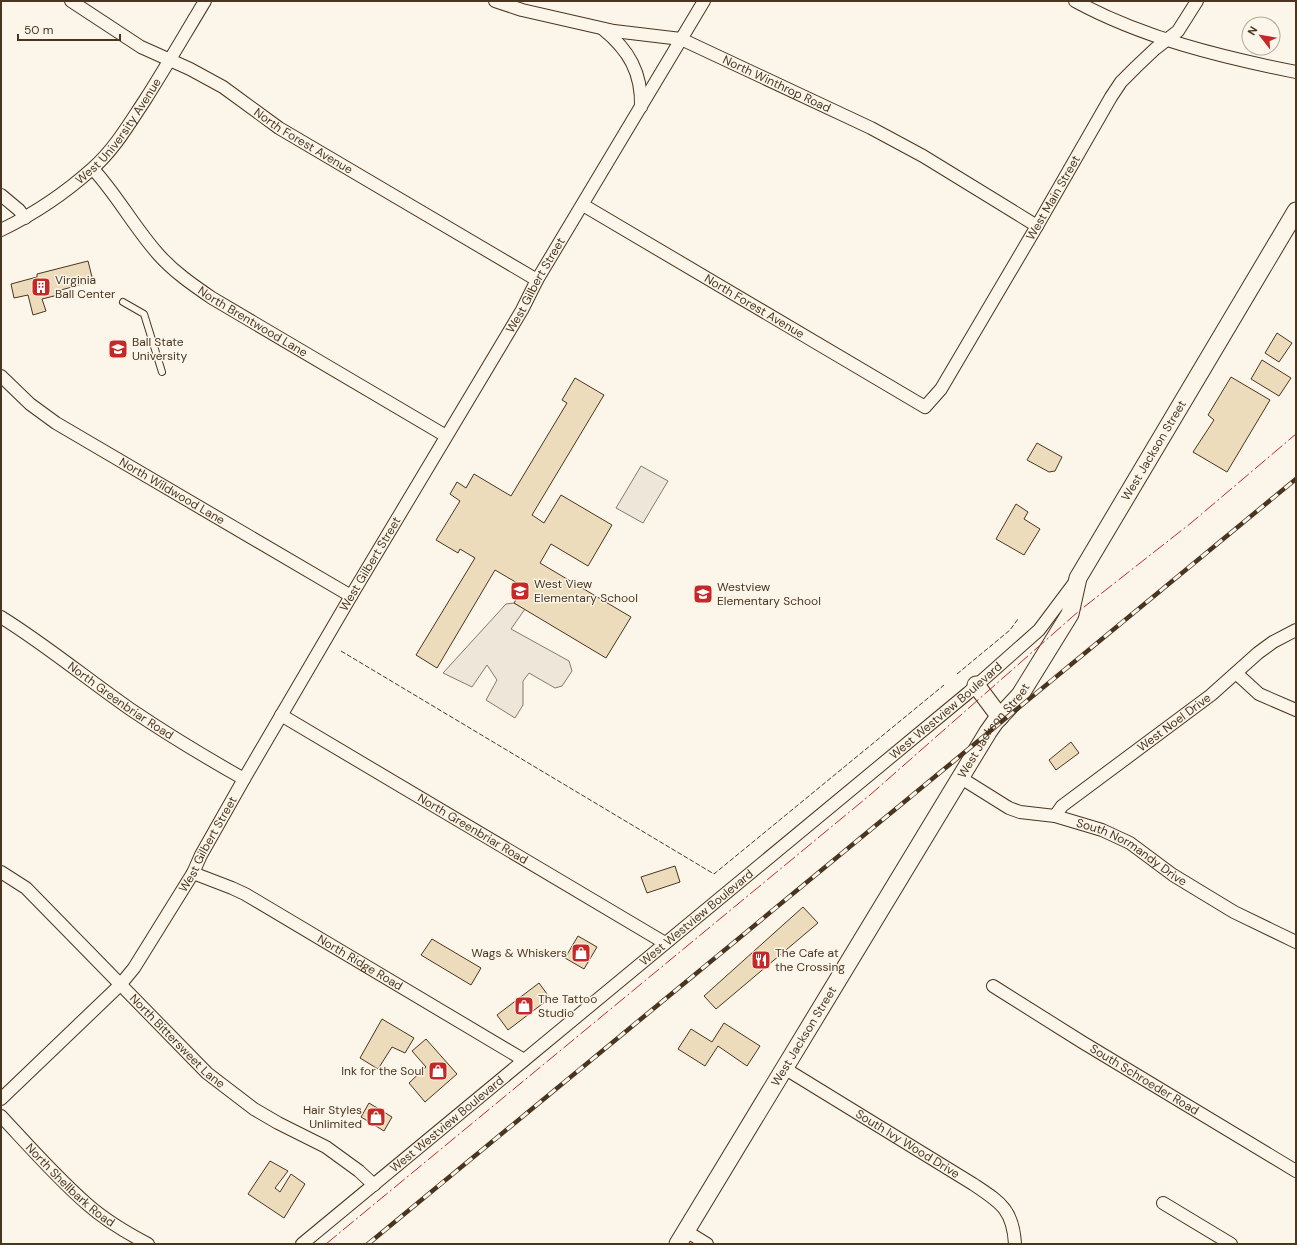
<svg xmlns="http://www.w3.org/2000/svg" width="1297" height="1245" font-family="'DM Sans',sans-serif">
  <rect width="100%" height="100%" fill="#fbf6e9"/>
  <path fill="#ede6d9" stroke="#887966" d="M641 466 668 481 643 523 616 508Z
    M514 603 525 609 511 629 569 661 572 671 562 686 555 688 529 673 523 681V705L515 718 486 700 497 680 487 665 472 687 443 673 506 604Z"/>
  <path fill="#ecdcbc" stroke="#4a3520" d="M88 261 92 277 90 279V282L61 290 62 294 42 299 46 311 33 315 28 295 14 298 11 284 37 277V274Z
    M1277 333 1292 343 1279 362 1265 353Z
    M1262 360 1291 378 1279 396 1251 379Z
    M1231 377 1270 400 1227 472 1193 452 1214 420 1208 415Z
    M575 378 604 395 532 515 544 523 561 495 612 525 588 566 551 544 540 563 631 617 606 658 514 603 524 587 495 570 437 668 416 655 475 558 460 549 458 553 436 540 460 501 450 494 457 482 466 488 474 474 511 496 567 403 562 400Z
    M1037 443 1062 457 1055 471 1049 472 1027 460Z
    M1016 504 1028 512 1024 519 1040 529 1024 555 996 539Z
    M1071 742 1079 753 1056 770 1049 760Z
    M675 866 680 882 647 893 641 877Z
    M803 907 818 923 716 1009 704 996Z
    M578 936 597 947 584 969 565 958Z
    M432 939 481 968 471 985 421 955Z
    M539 983 550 998 508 1030 497 1015Z
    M382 1019 414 1038 405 1053 392 1047 378 1069 360 1058Z
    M724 1023 760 1046 747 1066 718 1046 705 1066 678 1049 691 1029 712 1042Z
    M426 1039 457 1074 425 1102 409 1083 426 1067 412 1051Z
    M369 1103 392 1117 384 1131 361 1117Z
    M270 1161 288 1171 275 1188 280 1192 291 1174 305 1184 284 1218 248 1194Z"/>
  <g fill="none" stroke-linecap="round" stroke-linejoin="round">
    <g stroke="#4a3520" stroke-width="8">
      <path id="lane" d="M123 302 144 314 162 372"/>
    </g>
    <g stroke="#4a3520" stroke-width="14">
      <g id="street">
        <path id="s1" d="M71 1 141 47 190 69 223 87 279 128 537 280"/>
        <path id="s2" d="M495 1 522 10 614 31 681 39 871 128 923 156 1037 226"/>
        <path d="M1075 1C1143 38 1221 57 1296 72"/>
        <path d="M603 29C629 50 642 73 641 107"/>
        <path id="s3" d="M93 169C117 195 134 227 158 254 174 272 193 285 212 298L446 436"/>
        <path d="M1 195 19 210 25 218"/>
        <path id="s4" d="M583 205 925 407 941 389 1037 226 1111 97 1121 82 1136 67 1155 49 1178 31 1197 1"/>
        <path id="s5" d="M1 230C34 214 64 194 92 169 114 150 129 124 145 100 166 67 185 34 205 1"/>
        <path id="s6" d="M1 376 30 404 56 423 351 596"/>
        <path id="s7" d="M1 617C46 645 87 679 130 709 167 734 205 757 244 779"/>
        <path d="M1236 673 1259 694 1296 710"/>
        <path id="s8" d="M281 715 665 943"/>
        <path id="s9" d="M961 778 1009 808 1020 812 1055 816 1102 830 1130 843 1173 875 1234 912 1296 942"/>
        <path id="s10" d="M1055 816 1062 806 1211 695 1258 653 1273 642 1296 630"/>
        <path id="s11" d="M1 872 26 888 207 1073 254 1109 278 1123 326 1147 359 1171 374 1185"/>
        <path id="s12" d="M193 873 232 888 245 894 524 1060"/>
        <path id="s13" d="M993 986 1082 1042 1296 1171"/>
        <path id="s14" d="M784 1068 973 1184C1000 1202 1013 1209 1015 1244"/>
        <path id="s15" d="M1 1099 120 985 134 968 193 873 201 855 244 779 351 596 522 310 537 280 704 1"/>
        <path id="s16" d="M1 1116C29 1146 56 1177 87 1204 105 1220 127 1233 148 1244"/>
        <path d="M1163 1203 1231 1244"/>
        <path d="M686 1231 707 1244"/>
        <path id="s17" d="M302 1244 968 693 1039 630 1075 582"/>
      </g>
    </g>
    <g stroke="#4a3520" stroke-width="19">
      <g id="secondary">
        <path d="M976 685 1000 717"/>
        <path id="s18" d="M678 1244 988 732 995 722 1020 695 1070 614 1078 578 1296 211"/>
      </g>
    </g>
    <use href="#lane" stroke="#fbf6e9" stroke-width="6"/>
    <use href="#street" stroke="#fbf6e9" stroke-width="12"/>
    <use href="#secondary" stroke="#fbf6e9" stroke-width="17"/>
    <g stroke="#4a3520" stroke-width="4.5">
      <path id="rail" d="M368 1244 1296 479"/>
    </g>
    <use href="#rail" stroke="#fbf6e9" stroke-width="3" stroke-dasharray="9" stroke-linecap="butt"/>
    <path stroke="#4a3520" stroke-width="1" stroke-dasharray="5 2" stroke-linecap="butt" d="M341 651 714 874 944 685
      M957 674 1010 630 1018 619"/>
    <path stroke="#c62828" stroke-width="1" stroke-dasharray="14 3 2 3" stroke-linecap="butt" d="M326 1244 870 795 1079 611 1191 523 1296 434"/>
  </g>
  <defs>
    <g id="building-square" transform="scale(1)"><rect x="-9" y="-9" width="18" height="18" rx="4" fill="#c62828" stroke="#fbf6e9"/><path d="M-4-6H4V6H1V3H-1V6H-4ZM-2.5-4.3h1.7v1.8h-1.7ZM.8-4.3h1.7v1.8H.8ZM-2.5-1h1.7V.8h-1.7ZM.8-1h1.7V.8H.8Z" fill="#fff"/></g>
    <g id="university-square" transform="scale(1)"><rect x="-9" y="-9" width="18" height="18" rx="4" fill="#c62828" stroke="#fbf6e9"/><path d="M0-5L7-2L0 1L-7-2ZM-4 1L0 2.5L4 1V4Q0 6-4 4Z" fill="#fff"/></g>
    <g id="school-square" transform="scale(1)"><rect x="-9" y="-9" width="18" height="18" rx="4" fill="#c62828" stroke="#fbf6e9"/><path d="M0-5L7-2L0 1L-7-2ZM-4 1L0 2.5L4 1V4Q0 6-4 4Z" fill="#fff"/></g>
    <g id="shop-square" transform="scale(1)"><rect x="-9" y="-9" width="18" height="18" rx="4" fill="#c62828" stroke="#fbf6e9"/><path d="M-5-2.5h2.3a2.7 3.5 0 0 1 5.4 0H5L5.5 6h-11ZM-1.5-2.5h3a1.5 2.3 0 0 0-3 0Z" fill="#fff"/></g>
    <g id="restaurant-square" transform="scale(1)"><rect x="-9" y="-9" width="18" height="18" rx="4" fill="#c62828" stroke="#fbf6e9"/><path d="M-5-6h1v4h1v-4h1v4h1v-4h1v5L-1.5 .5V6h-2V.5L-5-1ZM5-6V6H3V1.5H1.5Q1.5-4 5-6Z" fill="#fff"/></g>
  </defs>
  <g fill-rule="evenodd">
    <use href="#building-square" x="41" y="287"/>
    <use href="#university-square" x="118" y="349"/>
    <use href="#school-square" x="520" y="591"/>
    <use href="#school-square" x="703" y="594"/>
    <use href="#shop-square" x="581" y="953"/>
    <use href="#restaurant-square" x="761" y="960"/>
    <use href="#shop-square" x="524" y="1006"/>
    <use href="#shop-square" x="438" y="1071"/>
    <use href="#shop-square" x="376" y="1117"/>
  </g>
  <g text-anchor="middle" stroke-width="3" stroke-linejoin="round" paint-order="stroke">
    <g font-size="12" fill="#4a3520" stroke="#fbf6e9">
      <text dy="4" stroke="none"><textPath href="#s2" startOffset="296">North Winthrop Road</textPath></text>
      <text dy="4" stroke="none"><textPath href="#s5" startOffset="156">West University Avenue</textPath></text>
      <text dy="4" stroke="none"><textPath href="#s1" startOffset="272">North Forest Avenue</textPath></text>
      <text dy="4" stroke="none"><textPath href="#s4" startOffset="643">West Main Street</textPath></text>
      <text dy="4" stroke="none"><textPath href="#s15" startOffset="979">West Gilbert Street</textPath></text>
      <text dy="4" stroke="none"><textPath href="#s4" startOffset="199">North Forest Avenue</textPath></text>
      <text dy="4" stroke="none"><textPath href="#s3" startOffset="224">North Brentwood Lane</textPath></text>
      <text dy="4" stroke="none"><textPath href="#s18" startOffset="928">West Jackson Street</textPath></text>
      <text dy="4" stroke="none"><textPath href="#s6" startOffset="207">North Wildwood Lane</textPath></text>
      <text dy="4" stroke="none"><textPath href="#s15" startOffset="655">West Gilbert Street</textPath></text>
      <text dy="4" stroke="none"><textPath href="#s7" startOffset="146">North Greenbriar Road</textPath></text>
      <text dy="4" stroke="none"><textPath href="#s17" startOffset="836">West Westview Boulevard</textPath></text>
      <text dy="4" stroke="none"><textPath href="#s10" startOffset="152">West Noel Drive</textPath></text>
      <text dy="4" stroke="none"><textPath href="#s18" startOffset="603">West Jackson Street</textPath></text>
      <text dy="4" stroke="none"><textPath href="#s8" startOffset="223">North Greenbriar Road</textPath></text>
      <text dy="4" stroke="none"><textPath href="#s15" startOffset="331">West Gilbert Street</textPath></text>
      <text dy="4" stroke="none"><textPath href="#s9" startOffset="189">South Normandy Drive</textPath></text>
      <text dy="4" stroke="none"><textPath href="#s17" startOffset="512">West Westview Boulevard</textPath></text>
      <text dy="4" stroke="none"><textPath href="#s12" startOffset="190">North Ridge Road</textPath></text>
      <text dy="4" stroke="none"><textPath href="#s18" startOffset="243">West Jackson Street</textPath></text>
      <text dy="4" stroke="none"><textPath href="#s11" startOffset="245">North Bittersweet Lane</textPath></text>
      <text dy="4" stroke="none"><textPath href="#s13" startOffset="178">South Schroeder Road</textPath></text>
      <text dy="4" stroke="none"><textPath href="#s17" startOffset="188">West Westview Boulevard</textPath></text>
      <text dy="4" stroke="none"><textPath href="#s14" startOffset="145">South Ivy Wood Drive</textPath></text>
      <text dy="4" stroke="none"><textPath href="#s16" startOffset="98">North Shellbark Road</textPath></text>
    </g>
    <g font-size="12" fill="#4a3520" stroke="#fbf6e9" text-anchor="start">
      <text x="55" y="284">Virginia<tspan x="55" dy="14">Ball Center</tspan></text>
      <text x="132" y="346">Ball State<tspan x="132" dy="14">University</tspan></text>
      <text x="534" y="588">West View<tspan x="534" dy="14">Elementary School</tspan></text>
      <text x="717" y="591">Westview<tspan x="717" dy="14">Elementary School</tspan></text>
      <text x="567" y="957" text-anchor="end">Wags &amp; Whiskers</text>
      <text x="775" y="957">The Cafe at<tspan x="775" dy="14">the Crossing</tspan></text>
      <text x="538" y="1003">The Tattoo<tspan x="538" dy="14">Studio</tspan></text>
      <text x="424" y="1075" text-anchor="end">Ink for the Soul</text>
      <text x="362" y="1114" text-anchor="end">Hair Styles<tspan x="362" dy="14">Unlimited</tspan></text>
    </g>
  </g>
  <rect width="1297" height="1245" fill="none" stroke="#4a3520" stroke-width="4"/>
  <g transform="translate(1261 36) rotate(301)"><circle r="19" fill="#fbf6e9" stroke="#b4a999"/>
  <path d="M0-3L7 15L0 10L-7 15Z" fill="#c62828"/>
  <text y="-6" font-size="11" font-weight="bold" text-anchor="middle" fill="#4a3520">N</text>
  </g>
  <path d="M18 34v6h102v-6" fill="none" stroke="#4a3520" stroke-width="2"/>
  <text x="24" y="34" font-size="12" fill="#4a3520" stroke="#fbf6e9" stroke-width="3" paint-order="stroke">50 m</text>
</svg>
